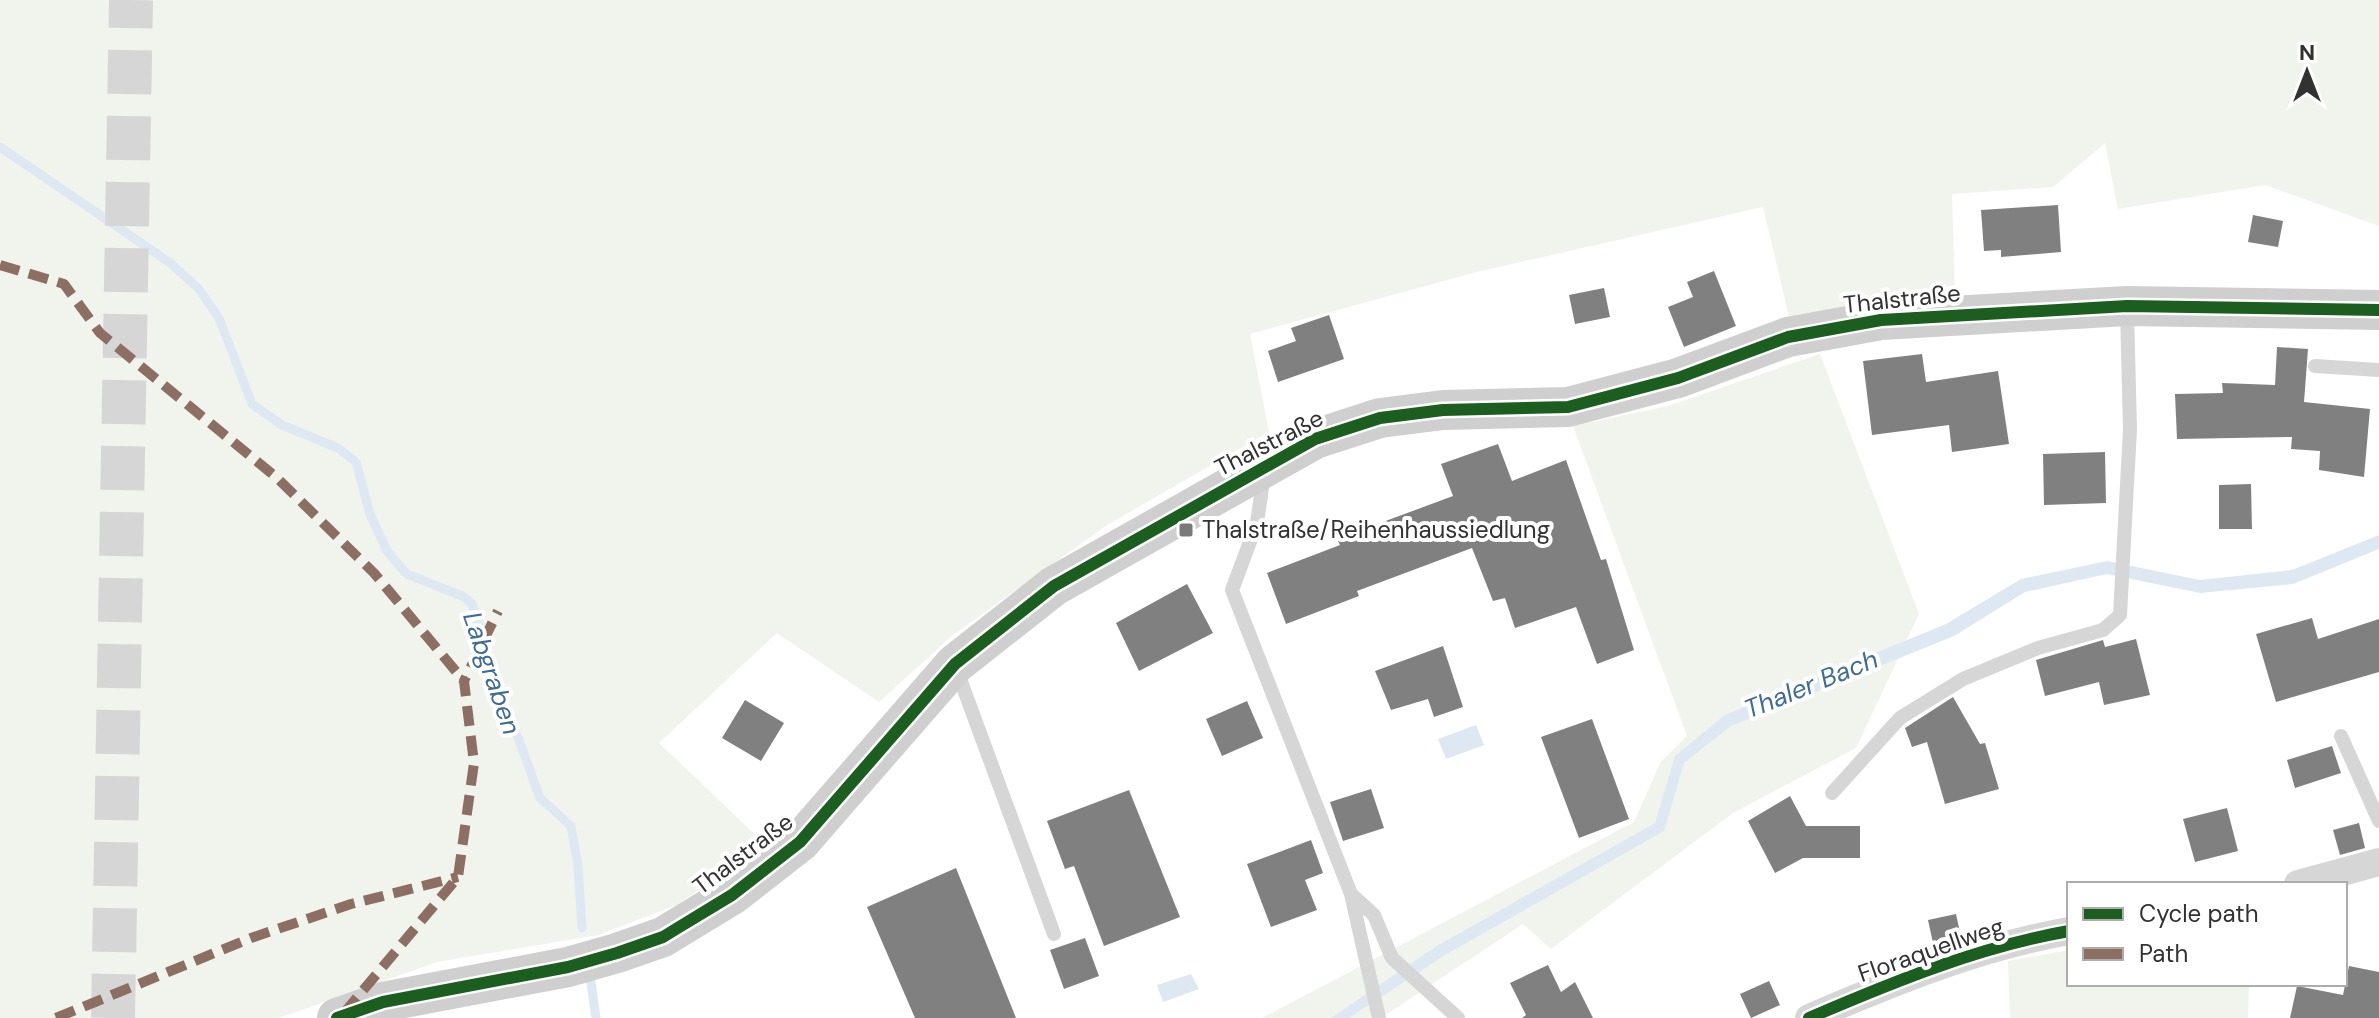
<svg xmlns="http://www.w3.org/2000/svg" width="2379" height="1018" font-family="'DM Sans',sans-serif">
  <rect width="100%" height="100%" fill="#fff"/>
  <path fill="#f0f4ed" d="M0 0H2379V226L2265 185 2118 209 2105 143 2053 187 1952 194 1955 296 1791 325 1763 207 1477 272 1250 334 1269 432 1107 525 953 635 879 702 777 633 659 743 764 843 677 905 598 935 437 962 279 1018H0Z
    M1820 354 1919 614 1856 748 1733 813 1551 949 1523 924 1381 1018H1262L1634 822 1660 763 1687 736 1573 426 1668 406Z
    M2069 950V984H2249L2248 1018H2010L2008 961Z"/>
  <path fill="#dde8f2" d="M2379 535V549L2293 584 2200 593 2107 574 2025 592 1954 636 1731 726 1684 763 1664 831 1445 955 1349 1018H1331L1435 947 1655 823 1675 756 1725 715 1946 624 2021 579 2107 561 2200 580 2292 570Z
    M1476 725 1484 745 1446 759 1438 739Z
    M1191 974 1199 989 1163 1002 1157 985Z"/>
  <g fill="none" stroke-linecap="round" stroke-linejoin="round">
    <path stroke="#dde8f2" stroke-width="9" d="M0 147 169 262 198 288 219 318 252 404 282 425 338 448 356 462 370 514 387 551 398 564 407 574 462 596 472 604 485 640 492 684 519 740 540 798 571 826 578 866 582 928
      M591 983 596 1018"/>
  </g>
  <path fill="#808080" d="M2058 205 2061 252 2001 257V250L1984 251 1981 210Z
    M2253 215 2283 221 2278 247 2248 242Z
    M1714 271 1736 326 1684 347 1668 307 1693 297 1687 282Z
    M1604 288 1610 317 1575 324 1569 295Z
    M1329 315 1344 359 1278 382 1268 351 1296 341 1291 328Z
    M2277 347 2308 349 2304 402 2370 409 2364 477 2319 470 2320 451 2291 449 2292 437 2177 439 2175 394 2223 393 2222 383 2275 385Z
    M1922 354 1926 382 1998 371 2009 444 1952 452 1949 425 1872 435 1863 361Z
    M1498 444 1512 481 1566 460 1601 560 1606 559 1634 650 1597 664 1576 607 1515 628 1505 598 1493 601 1472 548 1357 591 1359 596 1286 624 1267 573 1340 545 1337 539 1453 496 1441 464Z
    M2105 452 2106 503 2044 505 2043 454Z
    M2251 484 2252 529H2219V485Z
    M1187 584 1213 633 1139 671 1116 623Z
    M2312 618 2318 639 2379 619V672L2276 702 2256 634Z
    M2136 639 2150 695 2104 705 2099 682 2045 696 2036 660 2103 640 2105 647Z
    M1443 646 1463 707 1434 717 1428 699 1391 710 1375 671Z
    M1953 697 1980 744 1985 743 1999 789 1945 804 1927 742 1912 747 1905 728Z
    M745 700 784 723 761 761 722 738Z
    M1247 701 1263 738 1222 756 1206 719Z
    M1592 719 1629 819 1579 838 1541 737Z
    M2332 746 2341 773 2295 788 2287 760Z
    M1371 789 1384 828 1343 841 1330 802Z
    M1129 790 1180 917 1104 946 1074 866 1065 869 1047 821Z
    M1790 796 1806 826H1860V858H1803L1775 873 1748 821Z
    M2227 808 2238 851 2195 862 2183 819Z
    M2359 823 2365 848 2340 855 2333 830Z
    M1311 840 1323 873 1305 880 1317 910 1271 927 1247 864Z
    M956 868 1016 1018H915L867 907Z
    M1956 914 1961 937 1933 943 1928 920Z
    M1085 938 1099 976 1064 989 1050 950Z
    M1548 965 1561 992 1575 982 1593 1018H1522L1526 1015 1510 983Z
    M2349 966 2379 972V1018H2290L2297 986 2343 995Z
    M1769 981 1780 1005 1751 1018 1740 994Z"/>
  <g fill="none" stroke-linecap="round" stroke-linejoin="round">
    <path stroke="#d6d6d6" stroke-width="44" stroke-dasharray="44 22" stroke-linecap="butt" d="M113 1018 131 0"/>
    <path stroke="#d6d6d6" stroke-width="14" d="M2315 366 2379 370
      M1264 474 1257 523 1232 590 1351 894 1374 915 1392 958 1458 1018
      M956 668 1054 934
      M2341 736 2379 821
      M1832 793 1900 718 1963 679 2038 648 2103 630 2120 615 2130 429 2127 310
      M1351 894 1379 1018"/>
    <path stroke="#d6d6d6" stroke-width="28" d="M2298 884 2379 862
      M1809 1018C1893 982 1978 947 2069 931"/>
    <path stroke="#cfcfcf" stroke-width="40" d="M337 1018 383 1002 568 967 617 953 663 937 676 929 732 895 800 842 955 664 1054 586 1315 439 1380 418 1443 410 1568 407 1678 378 1788 337 1881 320 2127 306 2379 310"/>
    <path stroke="#8d6e63" stroke-width="10" stroke-dasharray="20 10" stroke-linecap="butt" d="M0 265 64 284 100 333 276 477 374 573 464 681
      M344 1013 458 877 474 763 464 681 498 611
      M56 1018 251 938 351 904 458 877"/>
    <g stroke="#fff" stroke-width="17">
      <path id="cycleway" d="M337 1018 383 1002 568 967 617 953 663 937 676 929 732 895 800 842 955 664 1054 586 1315 439 1380 418 1443 410 1568 407 1678 378 1788 337 1881 320 2127 306 2379 310
        M1809 1018C1893 982 1978 947 2069 931"/>
    </g>
    <use href="#cycleway" stroke="#1b5e20" stroke-width="12"/>
  </g>
  <rect fill="#7a7a7a" stroke="#fff" stroke-width="3" x="1178" y="522" width="16" height="16" rx="4"/>
  <g text-anchor="middle" stroke-width="8" stroke-linejoin="round" paint-order="stroke">
    <g font-size="24" fill="#323232" stroke="#fff">
      <text transform="translate(1902 299) rotate(-6)" y="8">Thalstraße</text>
      <text transform="translate(1269 443) rotate(-27)" y="8">Thalstraße</text>
      <text transform="translate(743 854) rotate(-37)" y="8">Thalstraße</text>
      <text transform="translate(1931 950) rotate(-19)" y="8">Floraquellweg</text>
    </g>
    <g font-size="24" fill="#323232" stroke="#fff" text-anchor="start">
      <text x="1202" y="538">Thalstraße/Reihenhaussiedlung</text>
    </g>
    <g font-size="26" font-style="italic" fill="#3f6b95" stroke="#fff">
      <text transform="translate(492 673) rotate(71)" y="9">Labgraben</text>
      <text transform="translate(1811 684) rotate(-22)" y="9">Thaler Bach</text>
    </g>
  </g>
  <rect x="2067" y="882" width="280" height="104" fill="#ffffff" stroke="#adadad" stroke-width="2"/>
  <rect x="2083" y="908" width="40" height="12" fill="#1b5e20" stroke="#adadad" stroke-width="2"/>
  <text x="2139" y="922" font-size="24" fill="#323232">Cycle path</text>
  <rect x="2083" y="948" width="40" height="12" fill="#8d6e63" stroke="#adadad" stroke-width="2"/>
  <text x="2139" y="962" font-size="24" fill="#323232">Path</text>
  <g transform="translate(2307 72)" stroke="#ffffff" stroke-width="6" paint-order="stroke">
  <path d="M0-6L14 30L0 20L-14 30Z" fill="#323232"/>
  <text y="-12" font-size="22" font-weight="bold" text-anchor="middle" fill="#323232">N</text>
  </g>
</svg>
